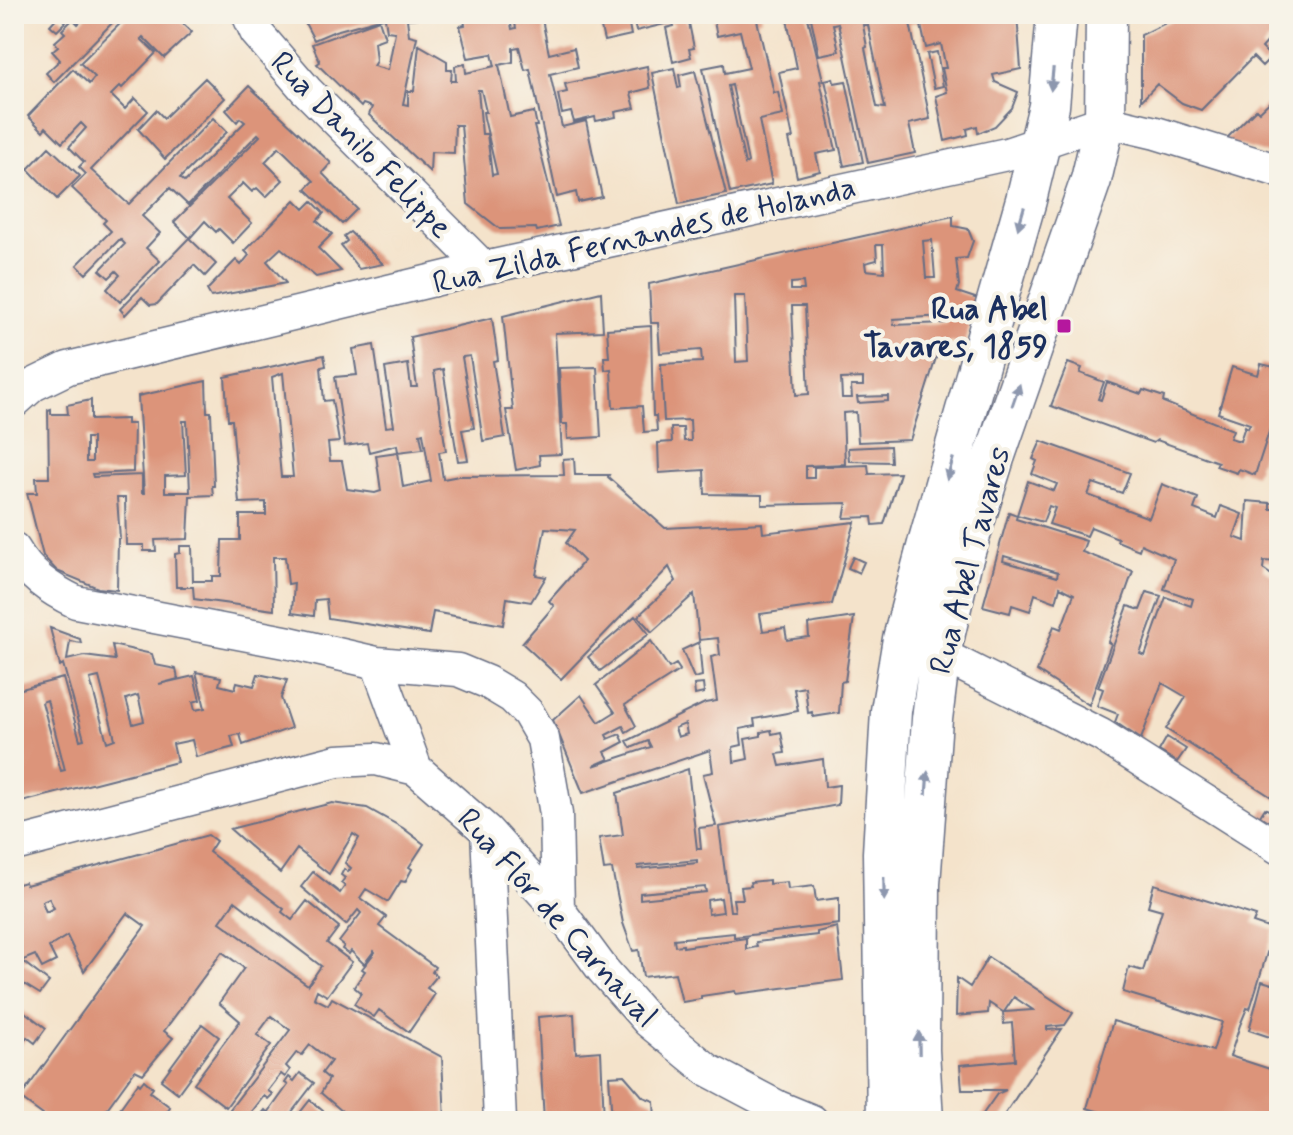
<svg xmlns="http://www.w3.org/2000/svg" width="1293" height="1135" font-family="Mynerve,sans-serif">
  <rect width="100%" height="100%" fill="#f7f3e8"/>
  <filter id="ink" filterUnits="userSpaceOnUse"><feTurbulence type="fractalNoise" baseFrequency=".0125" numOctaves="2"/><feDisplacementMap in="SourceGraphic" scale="16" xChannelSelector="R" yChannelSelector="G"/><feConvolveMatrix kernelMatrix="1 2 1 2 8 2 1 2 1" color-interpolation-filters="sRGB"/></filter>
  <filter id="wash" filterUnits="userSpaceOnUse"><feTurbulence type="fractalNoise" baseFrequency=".006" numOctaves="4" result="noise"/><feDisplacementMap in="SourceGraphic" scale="32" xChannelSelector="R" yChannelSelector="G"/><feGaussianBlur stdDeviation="1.8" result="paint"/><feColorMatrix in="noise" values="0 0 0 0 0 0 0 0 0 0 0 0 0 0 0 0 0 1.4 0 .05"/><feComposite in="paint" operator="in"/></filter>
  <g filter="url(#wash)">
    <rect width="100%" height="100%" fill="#f4e3cb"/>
    <g id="blocks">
      <path fill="#dc947a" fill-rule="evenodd" d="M89 14H121L54 82 46 73 60 60 52 51 58 46 55 42 65 33 62 30 73 19 78 24Z
        M130 14H173L192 32 164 58 143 37 141 39 156 53 122 88 120 86 111 95 125 109 135 98 148 111 91 170 125 201 129 204 213 118 227 132 180 178 185 182 245 122 240 118 237 122 226 110 249 86 331 163 322 173 357 209 342 224 306 189 314 181 279 147 265 162 283 180 266 197 257 188 252 192 243 183 227 199 252 223 233 243 219 229 216 232 205 221 190 238 174 222 260 136 258 134 188 205 170 188 142 216 160 233 146 248 160 261 120 302 107 289 120 275 116 271 109 278 100 270 125 244 120 239 86 274 77 265 111 231 103 223 106 220 72 188 86 174 79 167 84 162 69 147 86 128 81 123 62 143 46 127 43 131 28 116 73 69 89 84 95 77 80 63Z
        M310 14H420L419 18 407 19 409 35 417 37 403 104 408 105V91H414L419 45 447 61V70H452L451 81H456L455 66 465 64 466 73 495 66 492 54 468 58 460 26 465 25 463 14H509L512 29 516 28 513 14H541L549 54 574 48 578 67 550 74 562 127 586 121 602 197 578 202 576 192 557 197 530 69 525 70 519 47 513 48V62L499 65 510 117 534 112 537 126H534L559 226 537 231 536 228 500 229 468 204 461 125H455L454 153 431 152 430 172 369 115 372 107 363 104 361 107 317 64 320 62 312 44 379 20 385 38 374 42 376 61 373 66 388 70 395 32 387 31 385 18 387 17 335 31 314 40 305 23 312 20ZM478 90H481L486 112H483L484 118 497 174 492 175 487 134H482Z
        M598 14H627L631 35 604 41Z
        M632 14H685L687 23H689L694 48 689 49 691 57 673 62 666 28 674 26 673 22 636 31Z
        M727 14H761L762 19 757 20 774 93 778 92 783 115 759 120 772 184 730 193 703 68 724 64 725 73 749 68 740 31 717 36 713 17ZM732 85 748 162 745 164 728 86Z
        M786 14H807L823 80 820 81 836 150 816 154 820 171 797 177 789 139 793 138 779 72 797 68Z
        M810 14H1017L1021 69 993 75 995 82 1018 92 1012 108 995 126 978 133 977 126 967 129 968 135 945 141 936 96 947 92 942 68H946L941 44 926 48 920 21 910 23 930 119 909 124 915 153 868 163 838 23 833 24 839 51 819 55ZM863 25H868L885 108 877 107 865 48 867 47Z
        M1184 14H1279V47L1270 39 1262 48 1271 57 1262 66 1253 57 1201 110 1182 103 1157 84 1141 101V35Z
        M59 15 66 22 57 31 50 25Z
        M937 52 943 86 934 88 927 54Z
        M647 66 650 88 631 93 635 108 615 112 616 117 596 121 595 117 574 122 571 112 562 114 558 94 567 92 565 84Z
        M674 68 678 88 681 87 679 75 695 71 726 194 679 204 652 73Z
        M205 78 225 98 165 159 138 129 156 110 164 118Z
        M833 78 834 83 846 81 863 162 844 166 825 80Z
        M1279 93V157L1224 141 1256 109 1259 112Z
        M49 147 80 176 57 199 28 169Z
        M295 200 304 209 312 201 324 213 317 221 332 234 318 248 341 271 316 277 281 248 267 261 286 283 211 297 207 290 236 260 241 265 249 255 245 251Z
        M953 216V226L968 229 973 241 967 258 956 259 959 285 957 292 978 299 964 344 941 342 910 440 858 442 856 412 843 413 845 464 806 466V478H814V467L868 465 869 474 900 473 884 524 873 525 872 517 844 518 847 503 762 505V495L705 494 704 470 659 473 658 443 672 442 671 428H683L684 441H691L690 420 664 421 661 364 702 362 701 350 660 353 658 323H651L649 284ZM932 240 935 278H926L923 241ZM876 245H883L884 272 866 270 865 263 877 260ZM803 282 804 290H791V283ZM734 296H745L748 361 736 362ZM792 306H805L809 394 796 395ZM945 316 946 323 894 325 893 319ZM863 378V386H851L852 398H842L841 379ZM888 396V401L858 403 857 397Z
        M350 232 383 264 359 269 341 246 347 241 344 236Z
        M189 238 216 264 205 276 194 265 157 304 150 305 142 297 125 315 120 309Z
        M601 292 603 331 555 333 562 454 539 455 540 465 516 470 506 410H513L503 316Z
        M492 318 498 360 493 361 505 437 483 441 470 356 462 357 474 428 462 430 468 460 458 461 443 369 434 371 446 451 439 452 443 479 459 476 564 475 563 459 574 458 575 475H609L608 477 665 528 762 523 763 533 855 522 832 604 760 614 763 631 785 628 787 640 809 637 808 624 854 617 845 681 841 682 839 713 813 717 812 712 808 713 805 687 794 689 798 711 754 719 755 726 740 729 742 745 733 747 734 762 748 759 745 739 761 736V732L771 730 772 734 781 732 785 753 777 754 780 766 823 759 825 787 839 785 838 805 719 827 730 911H735L733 899H743L741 887 751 886 750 882 769 880V884L787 882 788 889 814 886 816 901 839 898V924L734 937V933L674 939 675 946 683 945V947L746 938V949L757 947 756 942 817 935V932L837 927 843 980 736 994 735 991 701 996V999L682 1002 675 973 643 977 639 950 633 951 623 923 612 869 604 870 599 838 623 835 617 793 688 769 697 849H701L699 828 716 826 703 774 713 772 710 750 583 793 553 720 581 695 599 722 615 712 596 685 651 641 669 668 676 664 680 670 625 705 636 726 626 732 623 726 606 735 608 739 620 734 624 742 605 752 609 759 593 766 651 747 648 741 631 748 627 741 705 703 717 701 711 657 720 655 718 638 699 640 694 594 652 632 638 616 676 581 669 567 561 679 522 643 554 606 549 601 584 561 566 543 575 530 545 528 536 575 546 577 531 602 507 598 503 625 433 612 429 634 328 618 326 599 315 600 314 616 292 613 294 583 288 584 285 557H273L274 610 194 599 193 587H176L175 554 180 553V546H192L193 581H212V576H221L222 540H240V515H266V502L239 503 232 420H228L225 377 324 355 326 366 321 367 324 401 332 400 339 442 328 443 330 461H342L347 489 375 493 381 491 376 455 398 452 403 487 431 481 423 433 420 434 423 449 398 452 397 445 369 452 367 443 345 446 335 377 357 375 353 349 374 345 386 427 394 426 385 368 408 364 411 387H417L410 337ZM283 373 293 477H281L272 377ZM685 724 687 734 678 737 675 728ZM697 860V863L638 869V866ZM705 887 706 892 640 899V893ZM721 898 723 912 708 914 707 900Z
        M651 326 653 416H656L657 431 644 432 642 406 613 408 611 369 605 370 604 357H609L607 329Z
        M1068 363 1082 368 1080 373 1104 382 1098 399 1101 400 1107 382 1141 394 1143 390 1164 397 1163 402 1233 430 1230 438 1240 441 1245 426 1248 428 1250 424 1218 413 1232 367 1258 375 1261 364 1279 368V401L1255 475 1239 469 1237 473 1216 466 1218 462 1157 440 1153 443 1051 406Z
        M597 367 601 437 568 439 567 424H562L559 368Z
        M206 381 207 412H211L214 486H212L213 495 190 496 188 539 155 540 156 551H144V545H126L125 498H117L120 539H118L117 590 98 588 57 571 43 556 27 493H37L36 478H49L48 410 51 409V414H68L67 405 91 400V420L127 419V424H134L133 472 92 474 93 477 142 475V493H144L138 396ZM183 421H187L190 492H165V476L186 475ZM86 438H92V462H86Z
        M1041 441 1130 473 1122 493 1093 483 1088 495 1149 518 1162 484 1198 498 1194 509 1217 518 1221 506 1242 514 1234 537 1245 541 1247 501 1270 503V509H1279V562L1264 561 1263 569 1270 574H1279V802L1166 729 1186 697 1162 683 1141 739 1115 722 1118 714 1097 706 1103 689 1098 687 1128 606 1140 610 1147 592 1161 596 1140 654 1145 656 1166 597 1191 606 1193 599 1164 589 1174 559 1141 544 1139 550 1117 541 1118 538 1091 527 1087 536 1049 524 1055 508 1049 506 1043 522 1017 515 1028 481 1054 491 1057 484 1032 474 1037 461 1033 459Z
        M890 446 891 462 849 461 848 448Z
        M1009 512 1017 515 1016 519 1086 541 1082 552 1133 571 1108 642 1111 644 1089 705 1037 671 1054 626 1061 629 1074 594 1060 587 1056 602 1035 594 1030 611 1012 605 1010 613 983 606ZM1004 556 1058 572 1057 577 1003 561Z
        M853 557 864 562 859 573 848 568Z
        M635 616 649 634 600 671 588 657Z
        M50 628 80 639 81 643 70 641 67 660 84 656 115 660 112 645 152 654 155 665 176 669 178 679 159 684 194 676 200 700 193 702 195 710 205 708 196 672 221 677 219 685 235 689 237 682 254 686 258 674 287 680 281 698 291 728 243 745 240 734 231 736 234 747 196 757 192 740 173 744 177 762 14 804V691L63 678 80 740 84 739 63 664 60 666ZM99 677 115 739 107 742 90 679ZM138 695 144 721 133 724 126 699ZM47 700 65 770 61 771 42 702Z
        M699 642 702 676 694 678 682 650Z
        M703 684 704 693 695 695 694 685Z
        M1167 737 1186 749 1177 762 1159 751Z
        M332 803 367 808 403 828 424 844 409 867 412 869 405 882 401 881 388 902 366 889 360 898 386 917 379 926 435 967 432 972 437 976 427 988 435 994 409 1032 379 1010 374 1017 354 1004 361 993 354 987 365 971 362 969 375 952 374 951 364 964 351 951 349 954 342 949 344 946 339 942 361 913 358 910 346 925 301 887 313 872 340 893 345 886 341 883 345 878 341 875 344 869 348 872 351 868 345 863 359 838 353 834 329 874 297 849 280 873 230 829Z
        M1265 808 1277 815 1279 811V829L1260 816Z
        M208 835 216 841 209 852 284 909 282 912 292 920 307 901 339 927 327 943 352 962 327 996 317 990 314 998 328 1005 332 998 442 1057 445 1121H347L350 1118 321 1093 329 1079 322 1073 331 1061 310 1045 302 1055 297 1052 286 1066 290 1070 285 1077 281 1074 268 1091 273 1094 268 1099 264 1096 250 1114 255 1118 252 1121H221L290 1030 271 1016 257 1035 271 1045 226 1107 194 1083 240 1021 219 1003 244 968 222 952 164 1031 173 1038 143 1074 135 1070 98 1121H51L20 1098 145 926 127 913 84 971 67 936 49 947 56 961 42 968 35 955 14 964V885L25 882 26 885ZM49 898 54 908 46 912 42 901ZM235 901 321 966 308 985 220 922Z
        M1154 884 1256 916 1253 923 1274 930 1250 1009 1247 1008 1240 1025 1230 1056 1279 1072V1121H1130L1087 1108 1113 1021 1213 1051 1222 1022 1123 992 1129 967 1143 971 1162 910 1148 906Z
        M988 957 1073 1013 1065 1025 1047 1027V1030L1062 1029 1000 1121H978L997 1094 1006 1090H962L960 1065 1015 1060 1012 1023 1004 1024 1003 1012 989 1003 988 1013 956 1016 957 978 970 987ZM1014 997 1033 1010 1004 1012Z
        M22 961 49 982 40 994 14 978V972Z
        M1262 981 1279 986V1040L1249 1030Z
        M14 1004 46 1028 35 1043 27 1037 14 1055Z
        M574 1014 576 1053 601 1051 604 1121H544L538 1017Z
        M202 1024 219 1037 178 1093 161 1080Z
        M300 1073 314 1083 285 1121H256L265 1110 268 1113 288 1085 285 1083 289 1077 294 1081Z
        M624 1075 643 1097 654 1101 655 1121H612L609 1076Z
        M144 1080 153 1088 150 1092 170 1107 160 1121H111L138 1083 140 1085Z
        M310 1100 323 1111 333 1121H298L301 1116 299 1114Z"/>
    </g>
  </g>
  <g filter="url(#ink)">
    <use href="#blocks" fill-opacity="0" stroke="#676e84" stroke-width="2"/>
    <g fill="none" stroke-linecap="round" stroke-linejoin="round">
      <g stroke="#676e84" stroke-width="35">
        <path id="minor" d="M248 14 256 32 306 90 484 268
          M14 402 33 385 68 368 484 268 1007 154 1105 121 1156 133 1279 171
          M14 549C29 575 49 589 76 602L290 643 377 663 416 769
          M940 654 1101 735 1279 848
          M377 663 458 670 487 682 512 697 528 713 543 739 556 814 558 909
          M487 831 500 1121
          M14 845 337 761 376 759 416 769 487 831 558 909 603 970 648 1021 708 1070 778 1107 812 1121"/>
      </g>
      <g stroke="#676e84" stroke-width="43">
        <path id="tertiary" d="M887 1121 883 853 891 711 903 639 929 540 1026 200 1049 106 1057 14
          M923 1121 919 1050 920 884 932 719 940 654 961 564 994 458 1091 180 1105 121 1106 14"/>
      </g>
      <use href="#minor" stroke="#fff" stroke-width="32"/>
      <use href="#tertiary" stroke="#fff" stroke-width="40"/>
    </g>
    <defs><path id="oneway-solid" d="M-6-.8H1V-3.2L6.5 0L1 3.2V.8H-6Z" transform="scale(2)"/></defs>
    <g fill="#8d97ae">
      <use href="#oneway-solid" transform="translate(1052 79) rotate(96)"/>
      <use href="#oneway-solid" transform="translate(1021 218) rotate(106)"/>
      <use href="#oneway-solid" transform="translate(1016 395) rotate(-71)"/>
      <use href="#oneway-solid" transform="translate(950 469) rotate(106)"/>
      <use href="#oneway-solid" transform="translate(927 783) rotate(-86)"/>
      <use href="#oneway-solid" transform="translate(884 889) rotate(89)"/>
      <use href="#oneway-solid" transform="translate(919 1043) rotate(-91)"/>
    </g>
  </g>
  <rect fill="#b5179e" stroke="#f7f3e8" stroke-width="3" x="1056" y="318" width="16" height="16" rx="4"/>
  <g text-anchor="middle" stroke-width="8" stroke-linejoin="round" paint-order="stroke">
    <g font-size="32" fill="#1b2f5e" stroke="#f7f3e8">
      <text transform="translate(362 144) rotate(46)" y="11">Rua Danilo Felippe</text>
      <text transform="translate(644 234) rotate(-13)" y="11">Rua Zilda Fernandes de Holanda</text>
      <text transform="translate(969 560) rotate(-75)" y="11">Rua Abel Tavares</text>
      <text transform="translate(558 917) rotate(48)" y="11">Rua Flôr de Carnaval</text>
    </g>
    <g font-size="32" font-weight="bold" fill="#1b2f5e" stroke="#f7f3e8" text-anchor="end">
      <text x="1048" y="319">Rua Abel<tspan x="1048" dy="37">Tavares, 1859</tspan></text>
    </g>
  </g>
  <rect width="1293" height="1135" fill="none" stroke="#f7f3e8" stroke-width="48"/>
</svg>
